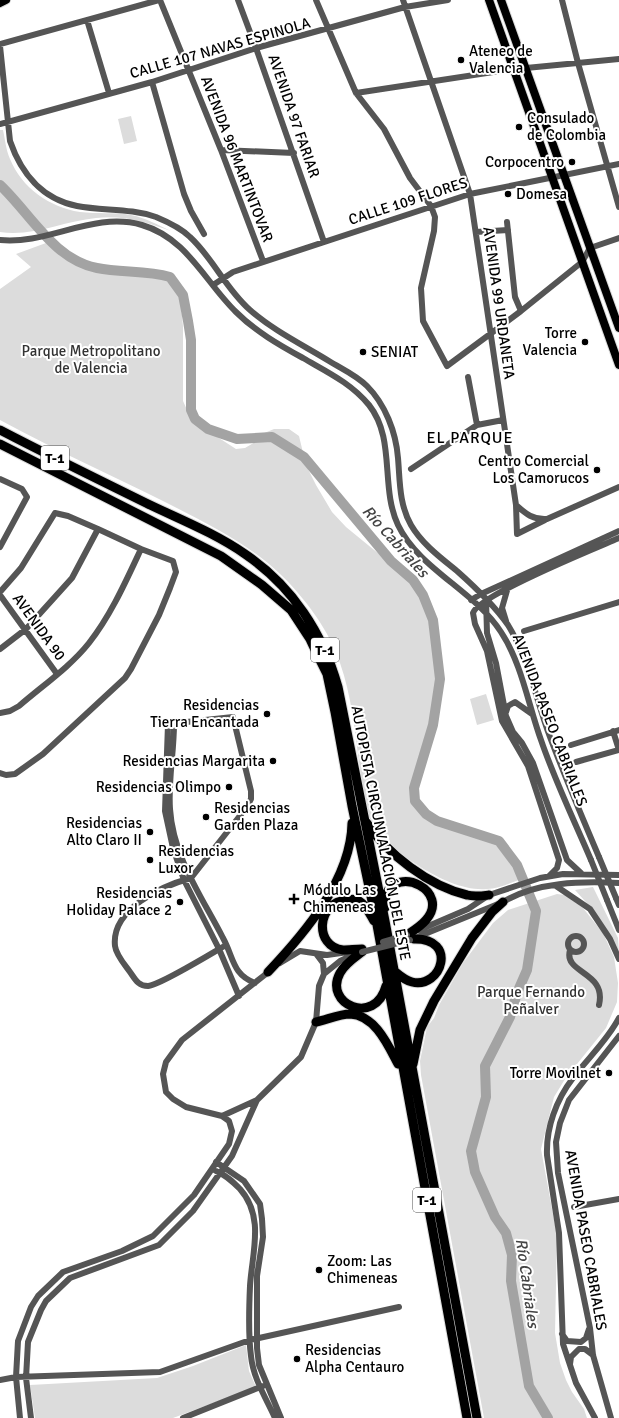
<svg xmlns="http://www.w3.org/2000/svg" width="619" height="1418" font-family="Signika,sans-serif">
  <rect width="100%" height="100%" fill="#fff"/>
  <path fill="#dcdcdc" d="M131 116 137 141 124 144 118 119Z
    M0 130H3C5 139 6 150 10 159 22 188 49 207 80 212 97 214 115 212 131 215 146 218 158 225 171 231 146 222 123 215 96 218 64 221 33 237 0 232Z
    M46 243 80 264 131 272H154L168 277 180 295 183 326V401L188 412 202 427 236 449 245 448 257 441 262 434 274 429H289L299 436 306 465 316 485 332 512 346 527 412 581 430 611 439 656V688L437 714 414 781 413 794 421 812 438 825 502 843 524 878C512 882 499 889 487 889 465 891 440 879 422 868 402 855 379 841 369 818 363 804 362 785 360 769 355 733 352 697 340 663 329 630 305 598 280 574 249 544 208 524 169 504 113 476 55 450 0 420V289L31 267 16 254Z
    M486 694 494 720 477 725 470 699Z
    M593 887 618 938 619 953 593 910 575 890Z
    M557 894 565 895 583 908 603 933 614 957 618 983 617 1002 606 1028 565 1079 554 1097 541 1149 557 1236 555 1333 560 1363 566 1380 572 1392 584 1409 587 1418H484L421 1075 420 1061 427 1027 434 1018 439 1005 463 963 493 923 508 910Z
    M246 1345 249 1371 256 1387 173 1418H35L30 1385 157 1378 193 1366Z"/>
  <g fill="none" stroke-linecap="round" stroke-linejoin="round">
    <path stroke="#a3a3a3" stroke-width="10" d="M0 185C30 213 54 260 97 268 121 273 146 270 170 277L183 295 188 321 191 340V410L195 419 208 429 237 439 272 437 304 457 391 561 413 580 423 595 433 620 440 679 433 725 414 788 415 801 426 814 437 821 499 841 517 865 536 911 527 970 517 993 510 1017 485 1066 486 1097 471 1151 475 1172 495 1217 506 1233 512 1255 511 1281 529 1386 548 1418"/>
    <g stroke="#dbdbdb" stroke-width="10">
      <path id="major" d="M489 0 619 365
        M501 0 619 328
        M0 3 6 0"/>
    </g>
    <g stroke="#dbdbdb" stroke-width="11">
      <path id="highway" d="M0 430C48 455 97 479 146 503 179 519 215 533 245 554 292 586 323 633 338 687L385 921 477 1418
        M0 444 221 556 262 585 291 610 310 639 318 656 327 674 335 712 352 806 377 925 467 1418
        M366 822C387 854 429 886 467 895 474 897 481 896 489 895
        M385 908C386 904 385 899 386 895 397 865 451 891 426 920 421 926 413 931 407 935
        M362 949C356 949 349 950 343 950 314 947 316 902 347 900 350 899 355 899 359 901 366 905 370 914 374 921
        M362 952C354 958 345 964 340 973 323 1004 375 1027 386 986
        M393 970C399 975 404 980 412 982 442 989 458 938 414 939
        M268 972C305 933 351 879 352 823
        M316 1022C326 1020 340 1014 350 1014 375 1015 388 1045 398 1064
        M413 1064 420 1030 434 1001 472 938 492 912 503 902"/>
    </g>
    <path stroke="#555" stroke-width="6" d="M160 0 221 150 263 261
      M238 0 256 48 324 242
      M316 0 356 93 384 129 410 178 431 206 435 217 434 231 421 288 423 321 447 366 521 311 582 262 590 248 619 238
      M403 0 470 194 516 505C526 514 533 520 547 519L619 487
      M562 0 578 63 619 207
      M87 20 109 93
      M0 44 159 0
      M0 46 10 141C21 173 42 199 77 206 104 211 130 208 156 217 168 222 181 228 190 237 213 258 225 288 250 310 274 331 303 345 329 361 342 369 356 375 367 386 385 404 396 432 398 458 400 481 399 504 411 525 422 544 441 558 457 571 475 587 494 605 508 625 529 659 536 700 550 737 565 777 582 817 599 857
      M526 68 619 59
      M152 82 184 194 191 211 204 234
      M356 93 513 69
      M0 124 152 82 256 48 405 7 448 0
      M221 150 294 153
      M507 222 515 297 521 311
      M476 232 508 230
      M0 240C48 245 93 211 142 225 187 238 205 282 236 312 255 331 279 345 303 358 327 372 351 383 369 405 396 439 380 487 398 525 419 569 475 591 501 632 522 664 528 704 541 740 555 781 574 820 591 860
      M213 285 233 272 470 194 619 164
      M468 377 477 425
      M411 469 477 425 503 420
      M0 479 22 489 27 497 0 547
      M516 505 517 534 545 520
      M0 592 21 568 55 513 68 516 98 529
      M0 595 57 674
      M486 599 487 633 496 663 506 716 513 732 522 743 533 763 567 860 581 873
      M471 600 481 594 619 531
      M506 621 502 608 508 587
      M524 631 619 602
      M0 649 26 629 72 578 98 529 141 549C126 581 111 615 89 643 70 667 42 686 19 706L10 711 0 713
      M506 712 508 706 515 702 532 714
      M174 724C174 752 168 781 170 809 173 857 202 897 223 938 234 958 232 974 255 983
      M613 731 619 750
      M571 745 619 730
      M576 762 619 750
      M0 773 6 775 15 774 43 754 125 678 131 669 159 615 170 588 176 572 173 561 141 549
      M549 876 557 868 559 860 528 766 502 721 487 651 475 624 473 613C479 595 596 548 619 538
      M556 886 590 909 610 939 619 959
      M616 898 619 905
      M607 900 619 930
      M419 930 468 909 489 895 540 878 563 874 619 875
      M568 944a8 8 0 1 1 16 0a8 8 0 1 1-16 0Z
      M415 938 503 902C536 882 581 881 619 883
      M226 945C212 953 160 985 148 986 138 986 135 979 130 972 125 965 116 955 115 946 111 909 162 886 191 878L246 808 251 799V791L233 717 168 724 165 811 173 848 184 880 219 949 239 996
      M570 950C563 974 607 971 599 1005
      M317 955 323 963 324 974
      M280 963 300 951 327 955 348 952
      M222 1116 257 1100
      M216 1162 244 1181 260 1204 262 1219 263 1237 257 1276V1348L259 1365 281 1418
      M216 1171C226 1175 233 1182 240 1189 265 1217 252 1253 250 1286 249 1308 248 1334 251 1356 253 1378 266 1398 275 1418
      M574 1207 619 1199
      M562 1334 567 1341 581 1342 586 1338 589 1329
      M570 1364 571 1357 579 1349H585L593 1355
      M0 1380 16 1377 160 1372 250 1340 399 1307
      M20 1418 16 1377 18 1341 31 1307 38 1296 63 1272 122 1251 153 1236 194 1195 229 1144 232 1131 229 1121 222 1116 186 1107 173 1099 166 1092 163 1074 166 1062 182 1040 271 970
      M31 1418 26 1378 28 1342 41 1310 46 1301 70 1278 159 1245 193 1211 232 1156 257 1100 301 1057 316 1022 319 986 324 974 340 961 355 954
      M183 1418 263 1386
      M595 1418 576 1383 563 1344 559 1233 547 1155C546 1128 556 1100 573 1078 588 1058 607 1041 619 1018
      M611 1418 593 1355 590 1328 558 1173 556 1142 560 1123 569 1100 619 1036"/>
    <use href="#major" stroke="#000" stroke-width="8"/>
    <use href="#highway" stroke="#000" stroke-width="9"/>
    <path stroke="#555" stroke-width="6" d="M599 857 616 898
      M591 860 607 900
      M383 942 407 935
      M362 952 410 940"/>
  </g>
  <g fill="#000" stroke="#fff" stroke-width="1.5">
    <circle cx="461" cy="60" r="4"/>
    <circle cx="519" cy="127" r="4"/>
    <circle cx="572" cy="162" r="4"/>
    <circle cx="508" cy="194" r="4"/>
    <circle cx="585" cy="342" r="4"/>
    <circle cx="363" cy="352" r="4"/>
    <circle cx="597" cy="470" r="4"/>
    <circle cx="267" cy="714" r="4"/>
    <circle cx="273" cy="761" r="4"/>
    <circle cx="229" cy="787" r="4"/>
    <circle cx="206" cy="817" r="4"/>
    <circle cx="150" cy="832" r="4"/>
    <circle cx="150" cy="860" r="4"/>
    <path d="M292 893h4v4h4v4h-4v4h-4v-4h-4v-4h4z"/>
    <circle cx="180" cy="902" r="4"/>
    <circle cx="609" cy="1073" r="4"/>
    <circle cx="319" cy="1270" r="4"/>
    <circle cx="297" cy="1359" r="4"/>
  </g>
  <g text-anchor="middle" stroke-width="4" stroke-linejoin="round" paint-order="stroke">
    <g fill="#fff" stroke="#4c4c4c" stroke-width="1">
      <rect x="41" y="446" width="28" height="24" rx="3"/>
      <rect x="311" y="638" width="28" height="24" rx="3"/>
      <rect x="413" y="1188" width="28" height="24" rx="3"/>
    </g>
    <g font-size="14" font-weight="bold" fill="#000">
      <text x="55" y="463">T-1</text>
      <text x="325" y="655">T-1</text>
      <text x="427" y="1205">T-1</text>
    </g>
    <g font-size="15" fill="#000" stroke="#fff">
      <text transform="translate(220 48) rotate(-16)" y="5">CALLE 107 NAVAS ESPINOLA</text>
      <text transform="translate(294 116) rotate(71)" y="5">AVENIDA 97 FARIAR</text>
      <text transform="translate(237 159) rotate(69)" y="5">AVENIDA 96 MARTINTOVAR</text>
      <text transform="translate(408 201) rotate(-18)" y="5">CALLE 109 FLORES</text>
      <text transform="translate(499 303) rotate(82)" y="5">AVENIDA 99 URDANETA</text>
      <text transform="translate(39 627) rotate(54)" y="5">AVENIDA 90</text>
      <text transform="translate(550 720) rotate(69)" y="5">AVENIDA PASEO CABRIALES</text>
      <text transform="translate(381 833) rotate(79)" y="5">AUTOPISTA CIRCUNVALACIÓN DEL ESTE</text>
      <text transform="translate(586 1240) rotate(80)" y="5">AVENIDA PASEO CABRIALES</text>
    </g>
    <g font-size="15" fill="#000" stroke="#fff" text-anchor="start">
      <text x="469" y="56">Ateneo de<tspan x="469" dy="17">Valencia</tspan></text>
      <text x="527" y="123">Consulado<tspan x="527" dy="17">de Colombia</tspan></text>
      <text x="564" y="167" text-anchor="end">Corpocentro</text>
      <text x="516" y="199">Domesa</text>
      <text x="577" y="338" text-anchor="end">Torre<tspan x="577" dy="17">Valencia</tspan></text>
      <text x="371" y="357">SENIAT</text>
      <text x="589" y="466" text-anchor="end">Centro Comercial<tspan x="589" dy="17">Los Camorucos</tspan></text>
      <text x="259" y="710" text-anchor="end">Residencias<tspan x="259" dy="17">Tierra Encantada</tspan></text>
      <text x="265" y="766" text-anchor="end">Residencias Margarita</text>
      <text x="221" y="792" text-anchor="end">Residencias Olimpo</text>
      <text x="214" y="813">Residencias<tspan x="214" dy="17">Garden Plaza</tspan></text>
      <text x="142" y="828" text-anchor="end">Residencias<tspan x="142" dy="17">Alto Claro II</tspan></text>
      <text x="158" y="856">Residencias<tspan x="158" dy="17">Luxor</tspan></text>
      <text x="303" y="895">Módulo Las<tspan x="303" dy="17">Chimeneas</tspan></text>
      <text x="172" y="898" text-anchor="end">Residencias<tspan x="172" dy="17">Holiday Palace 2</tspan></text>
      <text x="601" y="1078" text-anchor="end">Torre Movilnet</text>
      <text x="327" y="1266">Zoom: Las<tspan x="327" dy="17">Chimeneas</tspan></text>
      <text x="305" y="1355">Residencias<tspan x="305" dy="17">Alpha Centauro</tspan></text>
    </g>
    <g font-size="15" fill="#333" stroke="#fff">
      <text x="91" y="356">Parque Metropolitano<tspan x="91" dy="17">de Valencia</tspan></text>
      <text x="531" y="997">Parque Fernando<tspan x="531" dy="17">Peñalver</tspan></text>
    </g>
    <g font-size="16" letter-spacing="1" fill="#000" stroke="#fff">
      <text x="470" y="443">EL PARQUE</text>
    </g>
    <g font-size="16" font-style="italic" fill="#444" stroke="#fff">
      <text transform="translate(396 541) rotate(48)" y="6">Río Cabriales</text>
      <text transform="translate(528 1283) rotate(82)" y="6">Río Cabriales</text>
    </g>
  </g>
</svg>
